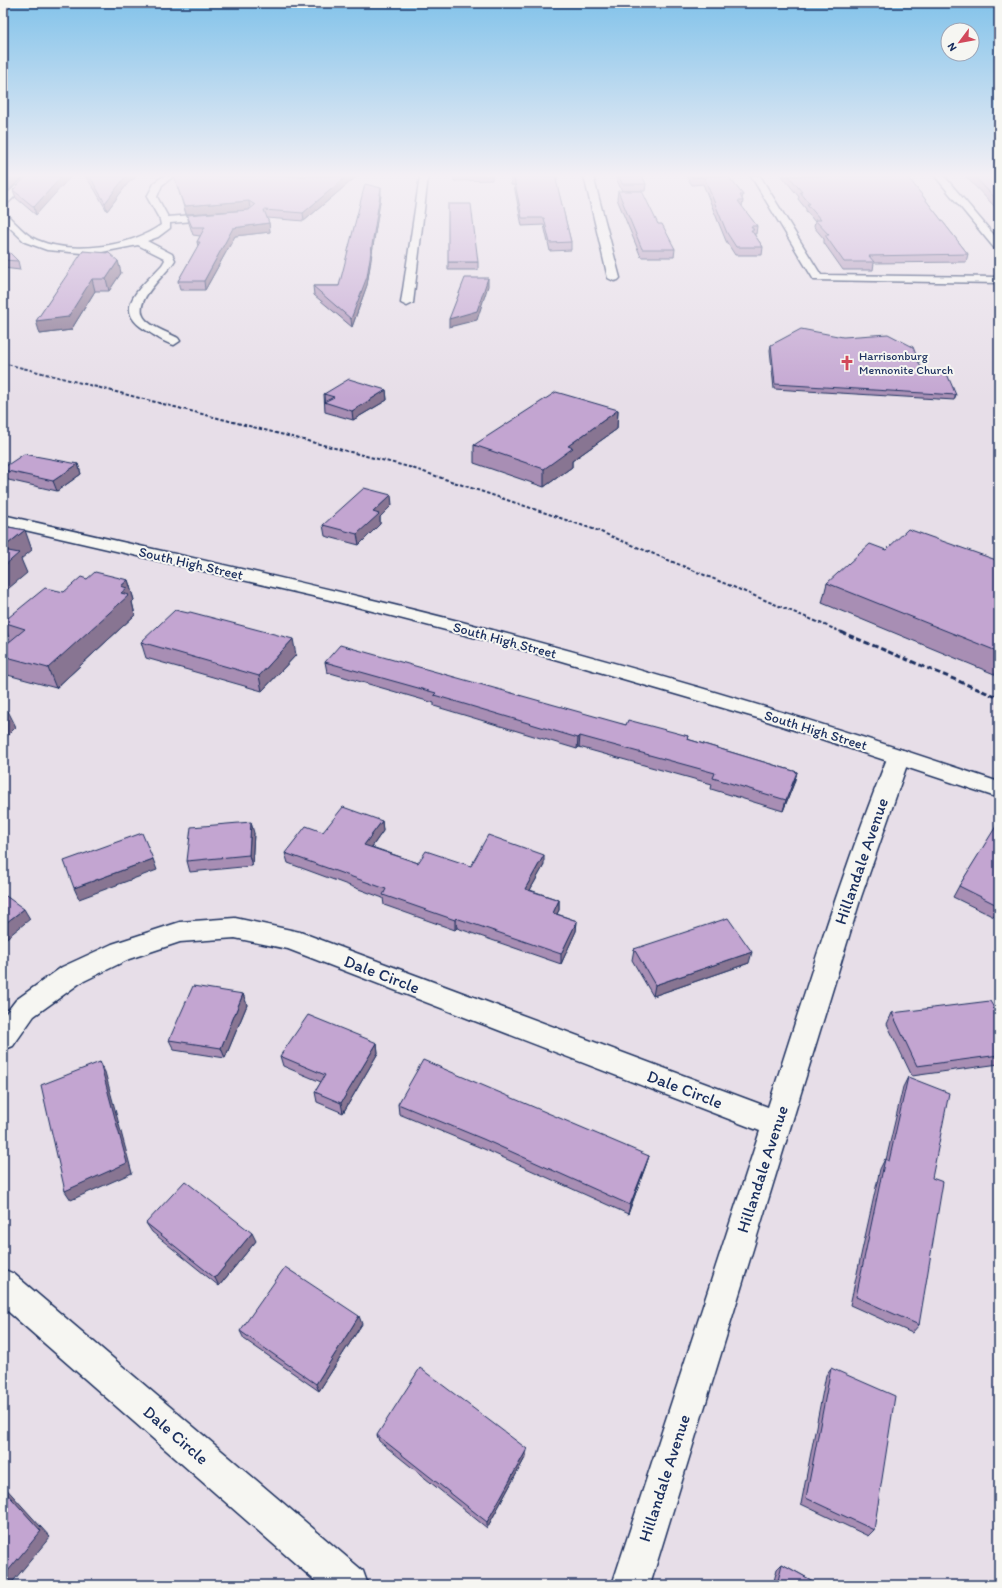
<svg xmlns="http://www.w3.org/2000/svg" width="1002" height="1588" font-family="Itim,sans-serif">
  <rect width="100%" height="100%" fill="#e7dee8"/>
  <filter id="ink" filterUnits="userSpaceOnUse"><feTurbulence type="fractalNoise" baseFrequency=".025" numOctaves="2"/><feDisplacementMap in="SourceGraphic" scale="8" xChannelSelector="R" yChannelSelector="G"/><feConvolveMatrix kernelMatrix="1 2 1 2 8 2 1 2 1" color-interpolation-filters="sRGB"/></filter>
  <g filter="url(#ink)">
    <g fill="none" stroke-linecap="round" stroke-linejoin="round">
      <g stroke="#1b2f5e" stroke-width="3">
        <path id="minor" d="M26 176H35L6 205 3 206V198Z
          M164 176H174L162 185 157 197 168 217 218 213 223 216 218 219 170 223V228L158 237 147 241 172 254 175 260C167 275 126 304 148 322 156 329 169 333 178 338L180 341 174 345C165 343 157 337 149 332 108 310 143 286 162 265L165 260 164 258 138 245 102 252 82 253 47 250 25 242 3 221V213L6 214C16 223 25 235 37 240 72 255 130 247 161 225L160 220 147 197 155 182Z
          M420 176H428L413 303 407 306 401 303Z
          M584 176H593L620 278 618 280 614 281 608 278Z
          M751 176H760L821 275 999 277V283L814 280Z
          M935 176H944L999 241V250L995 249Z
          M899 749 906 751 910 756 861 897 650 1585H612L760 1131 288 949 235 938 180 942 129 959 80 983 34 1016 13 1046 3 1050V1017L16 1000 62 967 112 944 180 922 235 918 300 932 768 1107C806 990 842 871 888 756L892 751Z
          M3 1269 14 1274 363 1571 368 1585H320L3 1307Z"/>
      </g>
      <g stroke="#1b2f5e" stroke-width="3">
        <path id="primary" d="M3 515C156 550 310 583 462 622 643 669 822 722 999 782V798L761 719 527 651 330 600 3 525Z"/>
      </g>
      <use href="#minor" fill="#f6f6f2" fill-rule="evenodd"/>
      <use href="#primary" fill="#f6f6f2" fill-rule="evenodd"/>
      <path stroke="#1b2f5e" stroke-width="2" stroke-dasharray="3.5 2" stroke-linecap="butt" d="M3 363 409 467 596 530 844 633"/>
      <path stroke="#1b2f5e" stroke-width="3" stroke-dasharray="5.5 3" stroke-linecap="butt" d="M841 632 999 698"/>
    </g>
    <path fill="#a88eb4" stroke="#1b2f5e" d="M3 176H24L8 191 3 187Z
      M27 176 36 215 16 198 13 190Z
      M85 176H137L128 183 107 211 95 190Z
      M174 176H357L304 221 267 218 269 223 270 232 235 236 205 290H180L178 281 198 246 197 242 200 236 193 235 189 223 187 215 249 210H250L186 214Z
      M454 176H492V180L454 181Z
      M511 176H557V181H556L571 242V250L550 251 544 225 522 226 514 185H511Z
      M615 176H642L646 184 645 191H622Z
      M686 176H728L743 195 742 199 743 201 742 207 757 226 756 234H754L763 247 762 255H735L726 241 703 184 692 185Z
      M782 176H907L968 254 966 262 874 263 873 270H843L824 243V239L814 227 815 222 806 211V209L798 199 799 197Z
      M965 176H999V211Z
      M618 191 658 224 675 249 674 257H641L617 199Z
      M381 195 367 285 352 327 314 295 313 286H339Z
      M3 246 18 261 20 270 3 268Z
      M83 251 118 261 121 273 109 291H95L71 330 40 334Z
      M448 262H478V270H448Z
      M771 345 923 373 956 395 954 400 774 389 770 350Z
      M386 390 387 400 353 420 325 412 324 394Z
      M618 410 617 429 572 461V467L544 487 474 463V445Z
      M78 464 81 474 57 491 4 479 3 477V468Z
      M392 505 380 517V524L359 545 325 536 323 525Z
      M886 550 999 561V676L822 603 827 583Z
      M87 579 128 580 134 600 132 602 135 615 56 688 4 674 3 672V647L10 641 3 622 64 592Z
      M141 642 296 655 262 691 146 658Z
      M325 662 626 725 688 736 687 739 797 772 794 783 783 811 711 789 712 784 579 747 577 749 434 706V703L327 672Z
      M382 821 383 831 372 847 418 863 471 866 544 865 530 890 559 900V910L557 914 577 921 576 931 561 964 457 928 455 930 384 905 383 898 288 863 285 853 323 832Z
      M999 823V908L994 917 953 897 959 886Z
      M254 833 252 866 190 872 187 861Z
      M634 949 749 963 653 996 632 960Z
      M243 994 247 1005 225 1058 174 1050 169 1040Z
      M892 1013 999 1017V1064L912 1076 887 1024Z
      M377 1043 378 1053 343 1113 317 1102 315 1092 321 1082 283 1066 280 1056Z
      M908 1077 919 1325 912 1333 850 1305 880 1169 885 1159 886 1160 903 1087Z
      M398 1104 649 1156 646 1165 628 1214 484 1149 399 1114Z
      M146 1223 256 1241 219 1286 152 1232Z
      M362 1324 319 1391 244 1339 240 1331Z
      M831 1368 874 1530 868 1536 801 1504 826 1375Z
      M377 1435 527 1449 526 1456 487 1528 379 1441Z
      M782 1564 820 1585H773L777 1569Z"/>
    <path fill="#887492" stroke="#1b2f5e" d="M13 176H24L8 191 6 183Z
      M62 176H71L36 215 34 207Z
      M126 176H137L128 183 107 211 105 203Z
      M347 176H357L304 221 303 213Z
      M381 188V195L367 285 352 327 351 319Z
      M249 201 250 210 186 214 184 206Z
      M269 223 270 232 235 236 205 290 204 281 233 228Z
      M118 261 121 273 109 291 106 279Z
      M488 278V286L477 320 449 327V319Z
      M92 279 95 291 71 330 40 334 36 321Z
      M386 390 387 400 353 420 352 411Z
      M618 410 617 429 572 461V467L544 487V469L568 446Z
      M78 464 81 474 57 491 53 481Z
      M391 495 392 505 380 517V524L359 545 357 534 373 512Z
      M25 530 32 550 21 559 27 573 3 593V548Z
      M128 580 134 600 132 602 135 615 56 688 48 668 121 593V586Z
      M293 639 296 655 262 691 259 676Z
      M8 711 16 727 3 740V716Z
      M580 736 579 747 577 749 578 738Z
      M797 772 794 783 783 811 786 800Z
      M382 821 383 831 366 855 364 845Z
      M251 822 254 833 252 866 249 855Z
      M544 855V865L525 899V889Z
      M153 859 157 870 79 899 74 888Z
      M559 900V910L552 923 553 913Z
      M24 909 30 919 3 941V925Z
      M456 918 457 928 455 930V920Z
      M577 921 576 931 561 964V954Z
      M752 952 749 963 653 996 655 985Z
      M243 994 247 1005 225 1058 221 1048Z
      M377 1043 378 1053 343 1113 341 1103Z
      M100 1062 105 1072 132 1173 71 1200 65 1191Z
      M649 1156 646 1165 628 1214 630 1205Z
      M252 1233 256 1241 219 1286 215 1278Z
      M359 1316 362 1324 319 1391 316 1384Z
      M527 1449 526 1456 487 1528V1522Z
      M3 1485 50 1537 10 1585H3Z"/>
    <path fill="#c3a5d1" stroke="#1b2f5e" d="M3 176H13L6 183 3 181Z
      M27 176H62L34 207 13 190Z
      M89 176H126L105 203 93 182Z
      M174 176H347L303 213 264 210 269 223 233 228 204 281H178L200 242H197L205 227H192L187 215 249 210 255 205 249 201 184 206Z
      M511 176H555L571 242 550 243 544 218H522L514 178H511Z
      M619 176H642L646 184H622Z
      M691 176H728L743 195H740L743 201H738L757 226H751L754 230H751L763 247H736L727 233 704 177 692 178Z
      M789 176H907L968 254 869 256 874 262H844L825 235H829L815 220H821L807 204H810L800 192H802Z
      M974 176H999V202Z
      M365 184 381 188 367 277 351 319 313 286H339Z
      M618 191H642L658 224H662L675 249H642Z
      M448 204H471L478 262H448Z
      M3 246 18 261 3 260Z
      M83 251 109 253 118 261 106 279H92L68 317 36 321Z
      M465 278H488L477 311 449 319Z
      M801 329 843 337 888 334 913 347 923 373 947 374 956 395 775 384 771 345Z
      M349 379 386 390 352 411 324 402 334 397 324 394Z
      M556 392 618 410 568 446 573 448 544 469 474 445Z
      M24 454 78 464 53 481 3 470V468Z
      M364 488 391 495 373 512 379 514 357 534 323 525Z
      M3 526 25 530 3 548Z
      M908 529 999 561V652L827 583 870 544 886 550Z
      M3 550 19 553 3 567Z
      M95 572 128 580 121 586 127 588 121 593 129 595 48 668 3 656V647L25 629 3 622 45 588 64 592 81 577 87 579Z
      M175 610 188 613 190 612 293 639 259 676 141 642Z
      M340 645 626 725 628 720 688 736 687 739 797 772 786 800 713 778 715 773 580 736 578 738 434 695 436 693 325 662Z
      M3 709 8 711 3 716Z
      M343 807 382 821 364 845 418 863 426 851 471 866 488 835 544 855 525 889 559 900 553 913 577 921 561 954 456 918 455 920 383 895 386 889 285 853 306 826 323 832Z
      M251 822 249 855 187 861 191 827Z
      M998 823H999V906L959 886Z
      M142 833 153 859 74 888 64 861Z
      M3 894 24 909 3 925Z
      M728 918 752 952 655 985 634 949Z
      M193 986 243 994 221 1048 169 1040Z
      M990 1001 999 1017V1055L917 1066 892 1013Z
      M308 1015 377 1043 341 1103 315 1092 325 1075 280 1056Z
      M423 1060 649 1156 630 1205 483 1139 398 1104Z
      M100 1062 127 1163 65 1191 41 1085Z
      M908 1077 949 1093 932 1178 943 1182 919 1325 856 1297 885 1159 889 1161Z
      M185 1181 252 1233 215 1278 146 1223Z
      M285 1267 359 1316 316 1384 240 1331Z
      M420 1368 527 1449 487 1522 377 1435Z
      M831 1368 895 1396 874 1530 806 1498Z
      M3 1489 41 1531 3 1577Z
      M782 1564 820 1585H777Z"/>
  </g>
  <linearGradient id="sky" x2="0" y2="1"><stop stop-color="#83c3ea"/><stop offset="0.44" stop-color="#f4f0f5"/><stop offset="1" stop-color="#f4f0f5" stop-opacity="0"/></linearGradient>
  <rect width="1002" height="399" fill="url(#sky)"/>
  <defs>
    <g id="church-bare" transform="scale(1.2)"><path d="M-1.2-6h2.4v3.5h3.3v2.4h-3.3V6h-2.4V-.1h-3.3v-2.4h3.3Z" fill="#d1495b" stroke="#f6f6f2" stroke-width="2.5" paint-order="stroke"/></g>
  </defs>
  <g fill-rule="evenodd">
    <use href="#church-bare" x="847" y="363"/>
  </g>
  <g text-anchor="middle" stroke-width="4" stroke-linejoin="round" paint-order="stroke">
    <g font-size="12" fill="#1b2f5e" stroke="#f6f6f2" text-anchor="start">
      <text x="859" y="360">Harrisonburg<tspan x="859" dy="14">Mennonite Church</tspan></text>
    </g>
    <g font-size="14" fill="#1b2f5e" stroke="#f6f6f2">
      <text transform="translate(191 563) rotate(13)" y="5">South High Street</text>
      <text transform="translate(505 640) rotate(15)" y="5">South High Street</text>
      <text transform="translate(816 730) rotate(17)" y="5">South High Street</text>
    </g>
    <g font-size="17" fill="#1b2f5e" stroke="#f6f6f2">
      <text transform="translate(861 861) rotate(-71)" y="6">Hillandale Avenue</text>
      <text transform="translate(382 974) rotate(21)" y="6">Dale Circle</text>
      <text transform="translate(685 1089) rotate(21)" y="6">Dale Circle</text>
      <text transform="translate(762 1169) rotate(-72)" y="6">Hillandale Avenue</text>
      <text transform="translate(176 1435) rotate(41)" y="6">Dale Circle</text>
      <text transform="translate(664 1478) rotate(-72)" y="6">Hillandale Avenue</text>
    </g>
  </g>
  <rect width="1002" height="1588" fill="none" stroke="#f6f6f2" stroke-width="16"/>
  <rect x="8" y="8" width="986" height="1572" fill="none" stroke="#1b2f5e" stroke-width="1.5" filter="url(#ink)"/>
  <g transform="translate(960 42) rotate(238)"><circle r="19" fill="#f6f6f2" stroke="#9ea6b7"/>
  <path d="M0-3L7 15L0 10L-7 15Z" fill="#d1495b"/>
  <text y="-6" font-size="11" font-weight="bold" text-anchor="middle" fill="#1b2f5e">N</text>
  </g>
</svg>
